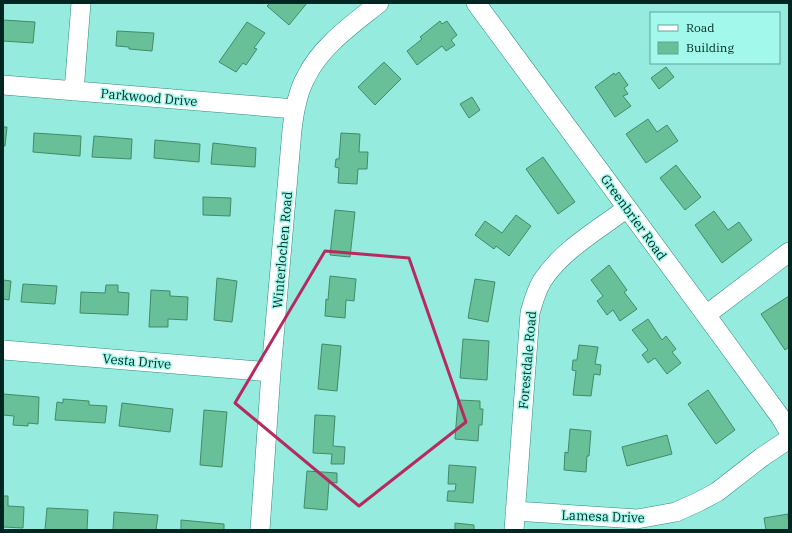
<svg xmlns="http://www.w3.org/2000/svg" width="792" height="533" font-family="'IBM Plex Serif',serif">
  <rect width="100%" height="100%" fill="#95ebde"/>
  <path fill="#67c098" stroke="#43896a" d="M270 3H307L289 25 267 6Z
    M3 20 35 22 33 43 3 41Z
    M440 21 442 24 447 21 457 35 451 40 455 45 446 51 442 46 417 65 407 51 422 39 420 37Z
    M247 22 265 33 254 48 257 49 246 65 243 63 236 72 219 62Z
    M117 31 154 33 152 51 129 49V47L116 46Z
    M384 62 401 79 375 105 358 87Z
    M666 67 674 77 659 89 651 78Z
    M619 72 628 85 624 88 628 94 623 96 631 106 615 117 595 87 614 73 615 75Z
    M472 97 480 110 469 118 460 104Z
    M648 119 657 132 667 125 678 141 646 163 626 134Z
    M3 127H7L5 146H3Z
    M34 133 81 136 80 156 33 152Z
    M341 133 360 134 359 152H368L367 169H358L357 184 338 183 339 168 335 167 336 159H339Z
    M94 136 132 139 131 159 92 157Z
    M155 140 200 144 199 162 154 158Z
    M213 143 256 148 255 167 211 164Z
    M543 157 575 202 558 214 526 169Z
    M676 165 701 197 685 210 660 178Z
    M203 197 231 198 230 216 203 215Z
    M335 210 355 212 350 257 330 255Z
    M714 211 728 230 739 222 752 240 722 263 695 225Z
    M516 215 531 226 509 256 496 246 494 249 475 235 485 221 502 233Z
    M609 265 627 290 624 292 637 309 620 321 613 310 607 315 597 301 603 296 591 280Z
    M330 276 356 279 354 301 346 300 345 318 325 316 326 299 328 300Z
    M217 278 237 281 232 322 214 320Z
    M475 279 495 282 488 322 468 318Z
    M3 280 11 281 9 300 3 299Z
    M23 284 57 286 55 304 21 302Z
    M106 285H118V292L129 293 128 315 80 313 81 292 105 293Z
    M151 290 170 291V296L188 297 187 320 168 319V327H149Z
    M789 296V347L785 350 761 314Z
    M648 319 662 340 666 336 676 349 672 352 681 363 667 374 655 358 648 363 642 355 648 350 632 330Z
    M463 339 489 341 487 380 460 378Z
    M322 344 341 346 337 391 318 389Z
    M579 345 598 347 595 364 601 365 600 375 594 374 591 396 573 395 576 371 572 370 573 360H577Z
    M708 390 735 430 716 444 688 404Z
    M3 394 39 397 38 424 28 423V426L13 425 14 416 3 415Z
    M63 399 89 401V405L107 406 105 423 55 420 57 402 63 403Z
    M458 400 480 401V409H483L482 425H479L478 441 455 439Z
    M122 403 173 409 170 432 119 426Z
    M204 410 227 412 222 467 200 465Z
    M315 415 335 416 333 446 345 447 344 464H331L332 454 313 453Z
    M570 429 591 431 589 456H587L586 472 564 470 565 452 568 453Z
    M667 435 672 454 627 466 622 447Z
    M449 465 476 467 473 503 447 501 448 491H455L456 484H448Z
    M307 471 337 473V483L329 482 327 510 304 508Z
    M3 496H8V506L24 507 23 528 3 527Z
    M47 508 88 510 87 530H45Z
    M114 512 158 515 156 530H113Z
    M788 514 789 530H766L764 518Z
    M181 520 224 524V530H181Z
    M455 523 474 525V530H455Z"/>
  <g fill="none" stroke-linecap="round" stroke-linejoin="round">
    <g stroke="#2e897d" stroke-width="20">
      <path id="minor" d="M476 3 706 315 781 418 789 432
        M3 85 295 109
        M74 91 81 3
        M706 315 789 252
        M3 350 271 372
        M515 511 637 519 676 512 698 502 717 492 762 457 789 439
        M260 530 271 372 292 130C294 112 297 93 306 77 321 46 353 24 379 3
        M514 530 530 313C533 302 536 291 542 281 562 250 598 230 627 208"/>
    </g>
    <use href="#minor" stroke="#fff" stroke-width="19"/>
  </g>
  <path fill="none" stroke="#b72a60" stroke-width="3" stroke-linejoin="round" d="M325 251 409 258 466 422 359 506 235 403Z"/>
  <g text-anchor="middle" stroke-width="3" stroke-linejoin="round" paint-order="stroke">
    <g font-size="13" fill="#002621" stroke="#a2f9eb">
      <text transform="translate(149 97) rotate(5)" y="5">Parkwood Drive</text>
      <text transform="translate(634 217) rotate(54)" y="5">Greenbrier Road</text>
      <text transform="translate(282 250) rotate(-85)" y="5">Winterlochen Road</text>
      <text transform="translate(527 360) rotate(-85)" y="5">Forestdale Road</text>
      <text transform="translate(137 361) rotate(5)" y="5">Vesta Drive</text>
      <text transform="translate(603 516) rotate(2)" y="5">Lamesa Drive</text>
    </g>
  </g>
  <rect width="792" height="533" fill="none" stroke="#002621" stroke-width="8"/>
  <rect x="650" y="12" width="130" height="52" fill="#a2f9eb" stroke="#61a59a"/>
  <rect x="658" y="25" width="20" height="6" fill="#ffffff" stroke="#61a59a"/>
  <text x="686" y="32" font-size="12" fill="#002621">Road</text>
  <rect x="658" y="42" width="20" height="12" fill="#67c098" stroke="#61a59a"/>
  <text x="686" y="52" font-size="12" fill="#002621">Building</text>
</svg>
